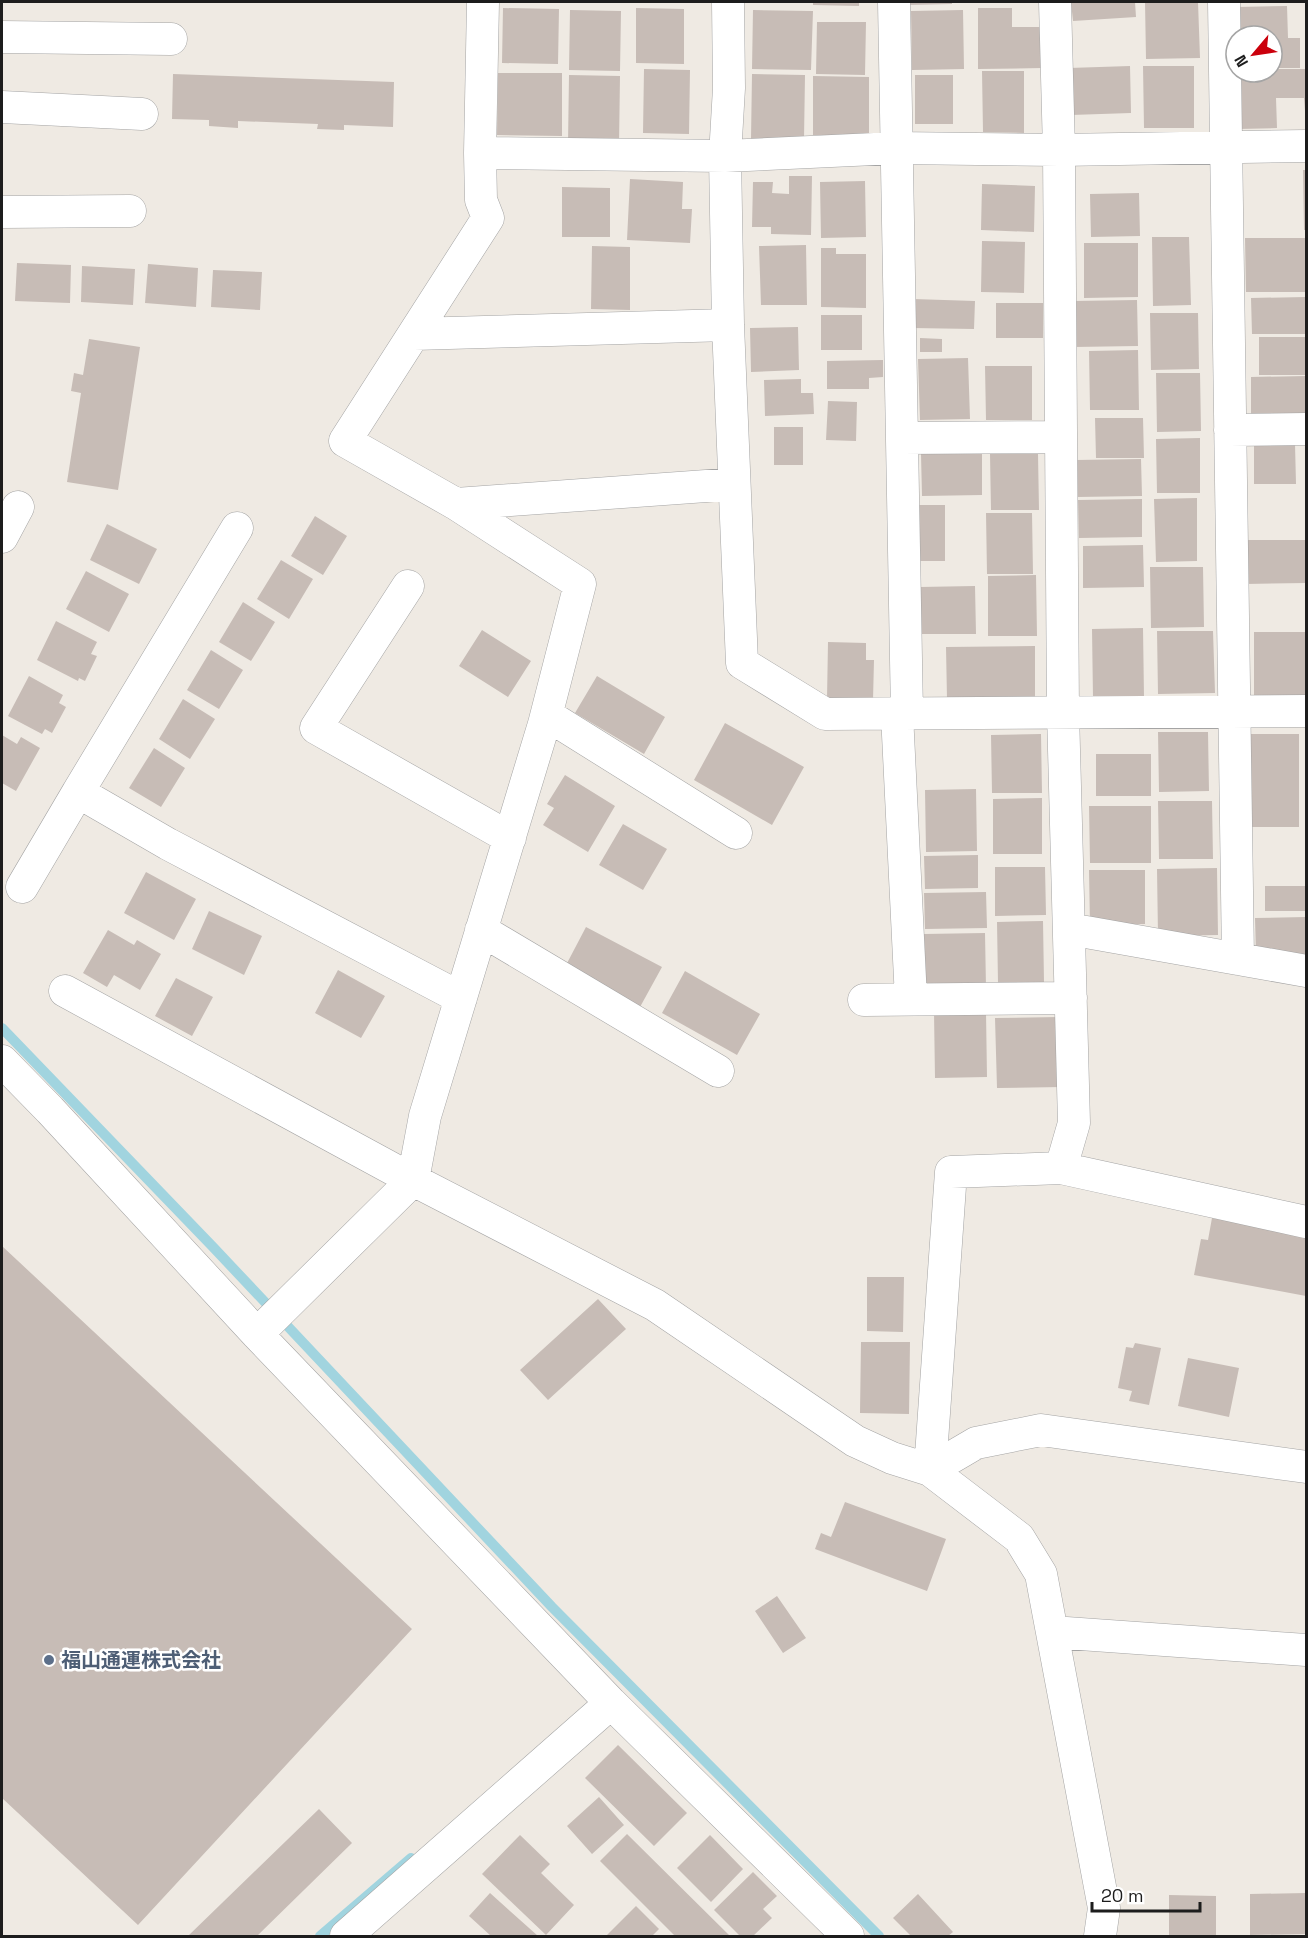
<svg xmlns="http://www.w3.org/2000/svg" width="1308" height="1938" font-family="'Space Grotesk','Noto Sans JP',sans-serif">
  <rect width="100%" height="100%" fill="#efeae3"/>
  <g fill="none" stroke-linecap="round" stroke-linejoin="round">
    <path stroke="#a1d4df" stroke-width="10" d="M2 1028 213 1247 552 1607 879 1936
      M320 1936 411 1858"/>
  </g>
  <path fill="#c7bcb6" d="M813 2H859V6L813 5Z
    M907 2H952V4L907 5Z
    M1071 2H1135L1136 17 1073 21Z
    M1145 2H1198L1200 58 1146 59Z
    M1287 6 1288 38H1300V68H1272V36H1238L1237 7Z
    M503 8 559 9 558 64 502 63Z
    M636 8 684 9V64L636 63Z
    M978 8H1012V27H1041L1042 68 978 69Z
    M570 10 621 11 620 71 569 70Z
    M753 10 813 11 811 70 752 69Z
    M963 10 964 69 912 70 911 11Z
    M817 22H866L865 75 816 74Z
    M1130 66 1131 113 1071 115 1069 68Z
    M1143 66H1194V128H1144Z
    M644 69 690 70 689 134 643 133Z
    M1272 69H1306V111H1305L1304 98H1276L1277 128 1238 129 1237 72H1272Z
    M982 71H1024V133L983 132Z
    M498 73H562V136L497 135Z
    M173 74 394 82 393 127 344 125V130L317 129 318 124 238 121V128L209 126V120L172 119Z
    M752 74 805 75 804 139H751Z
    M569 75 620 76 619 145 568 144Z
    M915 75H953V124H915Z
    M813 76 869 77V135H813Z
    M1303 170H1306V230H1304Z
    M789 176H812L811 235 771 234V227H752L753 182H773L772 193 789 194Z
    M630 179 683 182 682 209H692L690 243 627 240Z
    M865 181 866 237 821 238 820 182Z
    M982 184 1035 186 1034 232 981 230Z
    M562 187 610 188V237H562Z
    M1139 193 1140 236 1091 237 1090 194Z
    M1152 237H1189L1191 305 1153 306Z
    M1245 238H1305V292H1246Z
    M982 241 1025 242 1024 293 981 292Z
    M1084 243H1138V297L1084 298Z
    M806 245 807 305H761L759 246Z
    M592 246 630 247V310L591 309Z
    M821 248H836V254H866V308L821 307Z
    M17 263 71 265 70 303 15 301Z
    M148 264 198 268 196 307 145 303Z
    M82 266 135 269 133 305 81 302Z
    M213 270 262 272 260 310 211 307Z
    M1306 297V334H1252L1251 298Z
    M913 299 975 301 974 329 912 328Z
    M1137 300 1138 346 1074 347 1073 301Z
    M996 303H1043V338H996Z
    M1150 313H1198L1199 369 1151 370Z
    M821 315H862V350H821Z
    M798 327 799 370 751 372 750 328Z
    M1259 337H1306V375H1259Z
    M920 338 942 339V352H920Z
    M89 339 140 347 118 490 67 482 81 393 71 391 74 373 83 375Z
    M1138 350 1139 410H1090L1089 351Z
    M968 358 970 419 920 420 918 359Z
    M883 360V377L869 378V389H827V361Z
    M985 366H1032V420H986Z
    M1156 373H1200L1201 431 1157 432Z
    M1306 376V415H1251V377Z
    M801 379V393H813L814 414 765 416 764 380Z
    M828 401 857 402 856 441 826 440Z
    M1095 418H1143L1144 458H1096Z
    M774 427H803V465H774Z
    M1200 438V493H1157L1156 439Z
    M1254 444H1295L1296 484H1254Z
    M982 453V495L922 496 921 454Z
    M990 454H1038L1039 510H991Z
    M1141 459 1142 496 1077 497 1076 460Z
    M1197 498V561L1156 562 1154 499Z
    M1142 499V537L1079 538 1078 500Z
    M911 505H945V561H912Z
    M986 513H1032L1033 574H987Z
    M315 516 347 536 323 575 291 556Z
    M107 524 157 549 139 584 90 560Z
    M1245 540H1306V583L1245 584Z
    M1143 545 1144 587 1083 588V546Z
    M281 560 313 579 289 619 257 599Z
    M1150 567H1203L1204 627 1151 628Z
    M86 571 129 594 109 632 66 609Z
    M1036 575 1037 636H988V576Z
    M975 586 976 634H921L920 587Z
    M243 602 275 622 251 661 219 642Z
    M56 621 97 642 91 654 97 656 85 681 79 678 78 681 37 660Z
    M1143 628 1144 697 1093 698 1092 629Z
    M482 630 531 661 508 697 459 666Z
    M1157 631H1213L1215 693 1158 694Z
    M1254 632H1306V701H1254Z
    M828 642 866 643V660H874L873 700 827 699Z
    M1035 646V698L947 699 946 647Z
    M211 650 243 670 219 709 187 690Z
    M29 676 63 695 59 703 66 707 52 733 45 729 42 734 8 716Z
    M597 676 665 717 644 754 575 713Z
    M183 699 215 719 190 759 159 739Z
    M725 723 804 767 772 825 694 780Z
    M1158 732H1208L1209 791 1159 792Z
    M1041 734 1042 793H992L991 735Z
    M1250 734H1299V827H1250Z
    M2 735 17 744 21 737 40 748 16 791 2 783Z
    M154 748 185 768 161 807 129 788Z
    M1096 754H1151V796H1096Z
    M565 775 615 806 588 852 543 825 554 808 547 804Z
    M976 789 977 851 926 852 925 790Z
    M1042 798V854H993V799Z
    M1158 801H1212L1213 859H1159Z
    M1089 806H1151V863H1090Z
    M623 824 667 849 643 890 599 865Z
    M978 855V888L925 889 924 856Z
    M995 867H1045L1046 915 995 916Z
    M1217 868 1218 935 1158 936 1157 869Z
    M1089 870H1145V924L1090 925Z
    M146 872 196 899 174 940 124 913Z
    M1265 886H1306V911H1265Z
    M986 892 987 928 925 929 924 893Z
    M209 911 262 936 244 975 192 949Z
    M1306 917V954H1256L1255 918Z
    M1043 921 1044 982 998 983 997 922Z
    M586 927 662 967 640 1007 565 967Z
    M108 930 134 945 137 940 161 954 140 990 114 975 107 987 83 973Z
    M985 933 986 988 925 989 924 934Z
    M338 970 385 996 361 1038 315 1013Z
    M685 971 760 1014 737 1055 662 1013Z
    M176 978 213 997 192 1036 155 1016Z
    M934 1012H986L987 1077 935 1078Z
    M1059 1017 1061 1087 997 1088 995 1018Z
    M1212 1218 1306 1236V1296L1194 1275 1201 1239 1208 1240Z
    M2 1246 412 1629 138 1925 2 1798Z
    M867 1277H904L903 1332 867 1331Z
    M598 1299 626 1329 548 1400 520 1370Z
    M861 1342H910L909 1414 860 1413Z
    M1135 1343 1161 1348 1149 1405 1129 1401 1132 1391 1118 1388 1126 1347 1133 1348Z
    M1188 1358 1239 1368 1229 1417 1178 1406Z
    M845 1502 946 1539 927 1591 815 1549 821 1533 831 1537Z
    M777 1596 806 1638 783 1653 755 1611Z
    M618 1745 687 1813 654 1846 585 1778Z
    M599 1797 624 1825 592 1854 567 1826Z
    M319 1809 352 1843 257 1936H188Z
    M627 1834 730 1936H675L600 1861Z
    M520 1835 550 1864 541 1873 574 1905 546 1935 482 1874Z
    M710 1835 743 1869 711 1902 677 1868Z
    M753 1872 777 1896 763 1909 772 1918 753 1936H740L714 1910Z
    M490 1893 538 1936H491L469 1916Z
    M1306 1893V1934L1250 1935V1894Z
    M918 1894 953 1932 948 1936H911L893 1918Z
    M1169 1895 1216 1896V1936H1169Z
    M636 1906 659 1929 652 1936H606Z"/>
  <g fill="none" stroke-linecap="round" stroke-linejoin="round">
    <g stroke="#a4a4a4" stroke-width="33">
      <path id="minor" d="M728 2 729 88 725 156 728 325 742 663 825 714 1306 711
        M894 2 907 714
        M1224 2 1238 959
        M2 37 171 39
        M2 107 142 114
        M480 153 725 156 896 148 1059 150 1306 146
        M2 212 130 211
        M414 334 728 325
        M1230 430 1306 429
        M902 438 1061 437
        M456 504 734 484
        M237 528 78 792 168 844 461 998
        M2 537 18 507
        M408 586 316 728 510 838
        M897 714 911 999
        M547 715 736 833
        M22 887 78 792
        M1069 929 1306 971
        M481 930 718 1071
        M65 991 413 1180 655 1305 855 1441 892 1458 930 1470 1019 1538 1041 1574 1104 1908 1100 1936
        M864 1000 1071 998
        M2 1061 50 1110 257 1334 611 1703 848 1936
        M1061 1168 1306 1222
        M257 1334 413 1180 425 1116 544 724 580 584 456 504 345 441 488 218 481 200 480 153 483 2
        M930 1470 951 1172 1061 1168 1074 1123 1063 712 1059 150 1055 2
        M930 1470 976 1443 1041 1430 1306 1467
        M1052 1632 1306 1650
        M346 1936 611 1703"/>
    </g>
    <use href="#minor" stroke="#fff" stroke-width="32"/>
  </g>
  <circle fill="#5c6f8a" stroke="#fff" stroke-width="2" cx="49" cy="1660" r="6"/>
  <g text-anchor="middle" stroke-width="5" stroke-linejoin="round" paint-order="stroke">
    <g font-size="20" font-weight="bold" fill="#4e5e75" stroke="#fff" text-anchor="start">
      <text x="61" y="1667">福山通運株式会社</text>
    </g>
  </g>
  <rect width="1308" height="1938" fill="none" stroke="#1d1d1d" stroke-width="6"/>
  <g transform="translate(1254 54) rotate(241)"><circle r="28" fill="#ffffff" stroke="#a5a5a5" stroke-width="1.5"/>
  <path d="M0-4.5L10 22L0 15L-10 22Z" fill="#cb000c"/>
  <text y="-9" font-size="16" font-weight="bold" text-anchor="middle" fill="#1d1d1d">N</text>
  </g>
  <path d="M1092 1902v9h108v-9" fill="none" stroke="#1d1d1d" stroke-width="3"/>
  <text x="1101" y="1902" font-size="18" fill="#1d1d1d" stroke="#ffffff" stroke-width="4.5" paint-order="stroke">20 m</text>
</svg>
